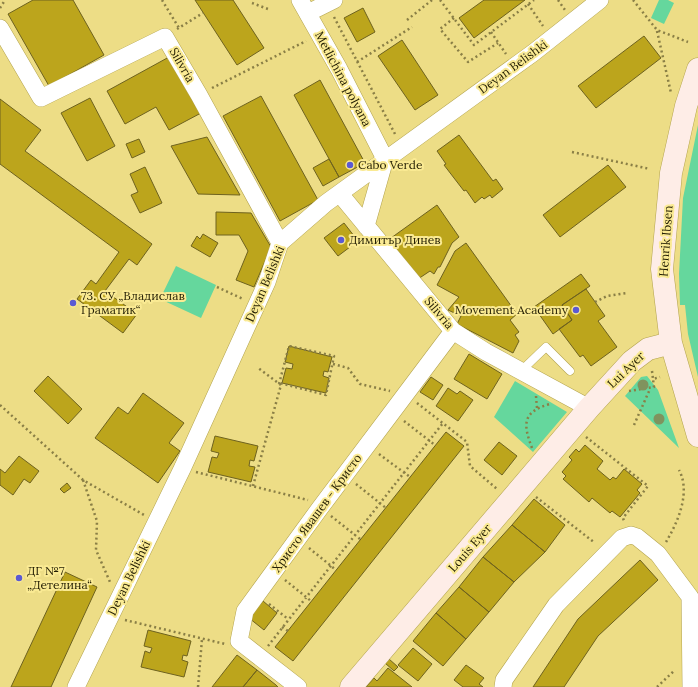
<svg xmlns="http://www.w3.org/2000/svg" width="698" height="687" font-family="Lora,serif">
  <rect width="100%" height="100%" fill="#eddd86"/>
  <path fill="#65d79d" d="M659 0H668L674 3 664 24 651 18Z
    M698 125V377L688 334 685 305H680L679 274 683 198Z
    M176 266 216 285 201 318 160 299Z
    M647 376 658 390 679 448 625 396 641 377Z
    M515 381 567 412 533 452 494 417Z"/>
  <path fill="#bca51c" stroke="#6e621f" d="M33 0H73L104 55 49 86 8 14Z
    M195 0H233L264 48 237 65Z
    M484 0H525L474 38 459 18Z
    M363 8 375 32 357 42 344 18Z
    M644 36 661 58 596 108 578 86Z
    M402 40 438 95 415 110 378 56Z
    M169 57 201 113 169 130 156 107 125 124 107 91Z
    M320 80 365 163 339 177 294 95Z
    M261 96 318 200 280 221 223 116Z
    M90 98 115 146 87 161 61 113Z
    M0 99 41 130 25 151 152 244 137 265 129 259 105 291 137 314 123 333 77 299 91 280 96 284 119 252 0 164Z
    M459 135 493 181 496 179 503 189 492 198 490 195 484 199 482 197 475 203 466 190 464 191 444 165 446 164 437 151Z
    M207 137 240 195 198 194 171 146Z
    M139 139 145 152 132 158 126 144Z
    M329 159 339 177 323 186 313 168Z
    M608 165 626 187 560 237 543 215Z
    M145 167 162 203 140 213 131 195 138 192 130 174Z
    M437 205 459 237 452 243 440 267H438L434 274 430 271 418 279 392 249 396 244 391 238Z
    M216 212 251 213 271 247 254 287 236 280 248 251 239 235H216Z
    M344 223 358 241 338 256 324 238Z
    M203 234 218 243 210 257 191 246 197 236 200 239Z
    M466 243 517 314 510 320 519 332 515 335 519 341 513 353 457 324 461 316 448 310 459 297 437 285 455 251Z
    M581 274 590 286 562 305 572 320 553 334 534 307Z
    M586 289 605 316 598 321 617 347 591 366 583 355 580 357 559 329 572 320 562 305Z
    M289 346 332 357 328 372 324 371 323 376 329 378 326 393 282 383 286 368 292 369 293 364 285 362Z
    M469 354 502 374 487 399 454 379Z
    M48 376 82 409 68 424 34 391Z
    M431 377 443 385 433 400 420 392Z
    M448 388 457 394 460 391 473 400 458 421 436 406Z
    M143 393 184 423 169 443 180 451 158 483 95 438 118 407 128 414Z
    M446 432 464 446 293 661 275 647Z
    M215 436 258 446 254 461 250 460 249 466 255 467 251 482 208 472 212 457 217 458 219 453 211 451Z
    M499 442 517 456 502 475 484 460Z
    M585 445 603 461 597 469 610 480 613 477 616 479 624 469 642 484 637 490 640 493 620 517 612 511 610 513 592 498 589 502 563 479 566 476 562 472 572 460 569 457 576 449 579 452Z
    M19 456 39 471 30 483 24 479 13 495 0 485V469L5 473Z
    M67 483 71 488 64 493 60 489Z
    M534 499 565 525 545 552 512 525Z
    M512 525 545 552 514 582 483 557Z
    M483 557 514 582 489 612 459 587Z
    M640 560 658 580 598 636 564 687H533L578 619Z
    M65 572 97 587 51 687H11Z
    M459 587 489 612 466 639 436 613Z
    M263 601 277 613 264 630 249 618Z
    M436 613 466 639 443 666 413 641Z
    M148 630 191 641 187 656 183 655 182 660 188 662 184 677 141 667 145 651 150 653 152 648 144 646Z
    M413 648 432 664 418 681 398 665Z
    M237 655 257 670 243 687H212Z
    M389 659 398 667 394 671 385 663Z
    M466 665 484 678 479 684 483 687H463L454 680Z
    M388 668 412 687H366L374 678 377 681Z
    M257 670 276 685 278 687H243Z"/>
  <g fill="none" stroke-linecap="round" stroke-linejoin="round">
    <g stroke="#b3a34d" stroke-width="9">
      <path id="lane" d="M521 371 546 347 570 371"/>
    </g>
    <g stroke="#b3a34d" stroke-width="18">
      <path id="street" d="M300 0 339 69 385 159
        M308 13 334 0
        M0 28 41 98 165 37 199 95 280 243
        M340 194 453 331 486 352 589 408
        M366 226 385 159
        M76 687 183 467 267 282 280 243 326 203 533 53 600 0
        M298 687 239 641 245 611 320 508 453 331
        M503 687 504 680 556 605 622 538 631 535 637 537 658 554 690 597 691 687"/>
    </g>
    <g stroke="#b3a34d" stroke-width="23">
      <path id="secondary" d="M698 69 686 106 671 173 662 269 671 343 698 436
        M351 687 589 408 632 361 648 349 671 343"/>
    </g>
    <path stroke="#8a7f46" stroke-width="2.5" stroke-dasharray="2 3" stroke-linecap="butt" d="M162 0 179 28
      M440 0 474 45 534 0
      M558 0 565 10
      M633 0 657 30 688 42
      M252 3 268 9
      M528 4 543 26
      M0 8 5 0
      M334 17 395 134
      M454 18 440 29 468 62 498 43
      M407 20 432 0
      M177 29 203 13
      M657 31 671 93
      M491 32 506 54
      M357 62 412 27
      M212 88 306 41
      M572 152 650 169
      M217 287 243 299
      M595 302 607 296 627 293
      M333 364 348 368 360 384 390 391
      M652 371 653 379 660 377
      M279 384 289 346 334 356 326 395 280 383
      M629 391 654 387 653 379
      M536 396 537 408
      M417 403 467 442 470 466 497 489
      M0 405 83 480 144 515
      M404 421 435 445
      M634 425 650 389
      M586 437 648 486 623 518 624 521
      M532 448C523 424 522 412 550 404
      M379 454 410 477
      M196 472 308 500
      M83 480 97 521 96 550 110 582
      M356 484 386 508
      M253 486 281 385 257 367
      M536 497 595 543
      M331 516 360 539
      M666 542C678 522 691 492 679 470
      M309 548 336 570
      M285 580 311 601
      M269 604 288 619
      M125 620 225 644
      M282 627 288 631
      M268 646 443 423
      M198 687 202 639
      M657 687 675 670"/>
    <use href="#lane" stroke="#fff" stroke-width="8"/>
    <use href="#street" stroke="#fff" stroke-width="17"/>
    <use href="#secondary" stroke="#feede7" stroke-width="22"/>
  </g>
  <g fill="#80935e">
    <circle cx="643" cy="385" r="5.5"/>
    <circle cx="659" cy="419" r="5.5"/>
  </g>
  <g fill="#5b5ad2" stroke="#faea93" stroke-width="1.5">
    <circle cx="350" cy="165" r="4"/>
    <circle cx="341" cy="240" r="4"/>
    <circle cx="73" cy="303" r="4"/>
    <circle cx="576" cy="310" r="4"/>
    <circle cx="19" cy="578" r="4"/>
  </g>
  <g text-anchor="middle" stroke-width="4" stroke-linejoin="round" paint-order="stroke">
    <g font-size="12" fill="#231e03" stroke="#faea93">
      <text transform="translate(182 65) rotate(60)" y="4">Silivria</text>
      <text transform="translate(513 67) rotate(-36)" y="4">Deyan Belishki</text>
      <text transform="translate(343 79) rotate(62)" y="4">Metlichina polyana</text>
      <text transform="translate(666 241) rotate(-86)" y="4">Henrik Ibsen</text>
      <text transform="translate(265 284) rotate(-67)" y="4">Deyan Belishki</text>
      <text transform="translate(439 313) rotate(50)" y="4">Silivria</text>
      <text transform="translate(626 370) rotate(-44)" y="4">Lui Ayer</text>
      <text transform="translate(317 513) rotate(-54)" y="4">Христо Явашев - Кристо</text>
      <text transform="translate(470 548) rotate(-49)" y="4">Louis Eyer</text>
      <text transform="translate(129 578) rotate(-64)" y="4">Deyan Belishki</text>
    </g>
    <g font-size="12" fill="#231e03" stroke="#faea93" text-anchor="start">
      <text x="358" y="169">Cabo Verde</text>
      <text x="349" y="244">Димитър Динев</text>
      <text x="81" y="300">73. СУ „Владислав<tspan x="81" dy="14">Граматик“</tspan></text>
      <text x="568" y="314" text-anchor="end">Movement Academy</text>
      <text x="27" y="575">ДГ №7<tspan x="27" dy="14">„Детелина“</tspan></text>
    </g>
  </g>
</svg>
